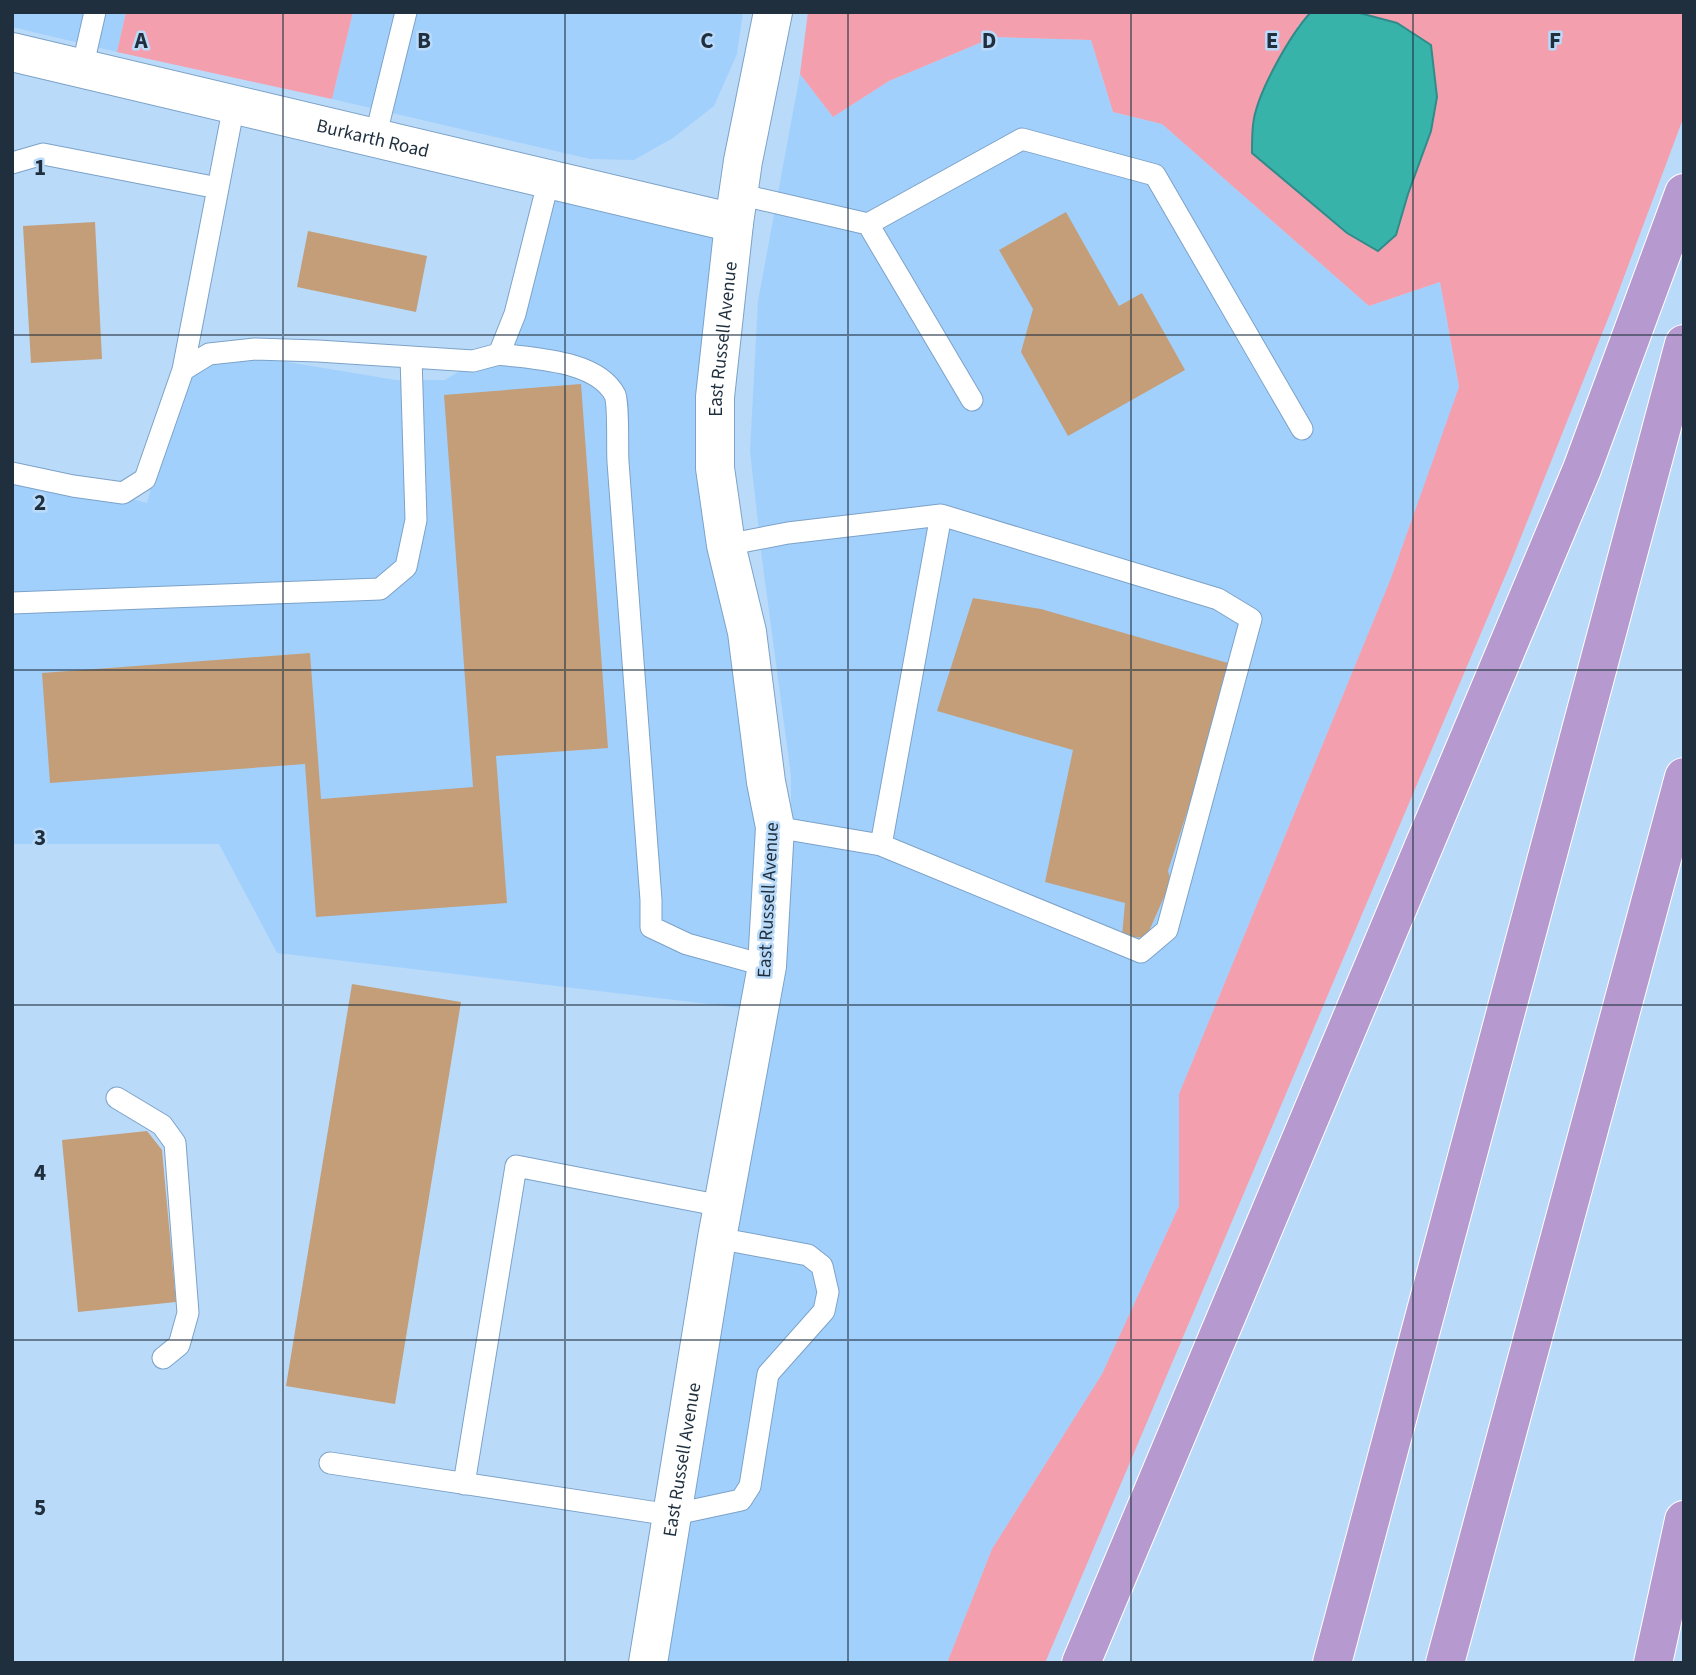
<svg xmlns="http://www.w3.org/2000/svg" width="1696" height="1675" font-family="'Source Sans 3',sans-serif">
  <rect width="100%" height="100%" fill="#badaf9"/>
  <path fill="#a2d0fd" d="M12 12H126L117 52 12 27Z
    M353 12H743L737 54 714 106 673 138 634 160 590 159 332 99Z
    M994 37 1091 40 1113 112 1162 124 1369 306 1440 282 1459 388 1391 578 1179 1094V1206L1102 1374 992 1549 947 1663H664L791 890V776L762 559 750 451 758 301 800 74 833 117 889 81Z
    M545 196 720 233 715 397 775 827 742 1008 277 953 219 844H12V466L147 503 190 346 396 380H445L482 357 512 326Z"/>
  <path fill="#f49fae" d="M126 12H353L332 99 117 52Z
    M808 12H1311L1297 27 1301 195 1346 233 1378 251 1396 235 1408 195 1397 23 1356 12H1684V116L1615 301 1509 567 1045 1663H947L992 1549 1102 1374 1179 1206V1094L1391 578 1459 387 1440 282 1369 306 1162 124 1113 112 1091 40 994 37 889 81 833 117 800 74Z"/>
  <path fill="#38b3aa" stroke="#308b8a" stroke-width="2" d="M1311 12H1356L1397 23 1431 45 1437 97 1431 131 1408 194 1396 235 1378 251 1347 233 1252 153C1252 144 1252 134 1253 125 1256 94 1290 35 1311 12Z"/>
  <path fill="#c39e78" d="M1066 212 1119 306 1142 293 1185 370 1068 436 1021 352 1033 309 999 250Z
    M95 222 102 359 31 363 23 226Z
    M308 231 427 256 416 312 297 287Z
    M581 384 608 748 496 756 507 903 316 917 305 764 50 783 42 673 310 653 321 799 473 787 444 395Z
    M973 598 1041 609 1228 663 1233 669 1168 871 1171 881 1146 938 1122 936 1125 903 1045 882 1073 750 937 711Z
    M352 984 461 1002 395 1404 286 1386Z
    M147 1131 162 1150 176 1302 78 1312 62 1140Z"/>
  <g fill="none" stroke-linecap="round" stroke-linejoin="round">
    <g stroke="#7ca2c7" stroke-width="23">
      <path id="service" d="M82 69 95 12
        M375 138 406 12
        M12 163 43 154 218 188
        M738 194 868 224 1022 139 1155 175 1302 429
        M868 224 972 400
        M499 354C534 359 597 360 615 395 619 405 617 448 618 462L651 900V927L687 944 767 966
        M183 370 234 105
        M12 473 73 486 123 493 145 479 183 370 209 354 255 349 318 351 473 361 499 354 515 314 549 179
        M726 545 788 533 941 515 1218 599 1251 619 1167 930 1141 952 881 845 775 827
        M12 603 380 589 406 567 416 520 411 357
        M881 845 941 515
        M117 1098 162 1125 175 1143 188 1313 179 1345 163 1358
        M330 1463 671 1515 741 1500 750 1486 768 1374 824 1311 828 1292 822 1266 808 1255 717 1238
        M464 1484 516 1166 722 1206"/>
    </g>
    <g stroke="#7ca2c7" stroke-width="40">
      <g id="minor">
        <path id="s1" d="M648 1663 717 1238 767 966 775 827 766 782 747 632 726 545 715 468V397L734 223"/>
      </g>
    </g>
    <g stroke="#7ca2c7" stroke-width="40">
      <g id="tertiary">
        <path id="s2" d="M12 52 734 223 743 161 773 12"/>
      </g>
    </g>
    <g stroke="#fff" stroke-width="40">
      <path id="trunk" d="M1081 1663 1582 469 1684 193
        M1332 1663 1684 344
        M1445 1663 1684 777
        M1653 1663 1684 1520"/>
    </g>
    <use href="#service" stroke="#fff" stroke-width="21"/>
    <use href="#minor" stroke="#fff" stroke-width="38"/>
    <use href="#tertiary" stroke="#fff" stroke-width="38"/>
    <use href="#trunk" stroke="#b69acf" stroke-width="38"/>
  </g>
  <path fill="none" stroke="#1f2f3e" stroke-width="2" stroke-opacity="0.55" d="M283 12V1663M565 12V1663M848 12V1663M1131 12V1663M1413 12V1663M12 335H1684M12 670H1684M12 1005H1684M12 1340H1684"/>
  <g text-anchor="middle" stroke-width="5" stroke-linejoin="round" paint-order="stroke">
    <g font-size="19" fill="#1f2f3e" stroke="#badaf9">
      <text dy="7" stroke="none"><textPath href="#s2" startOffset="371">Burkarth Road</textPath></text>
      <text dy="7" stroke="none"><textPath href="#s1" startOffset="1340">East Russell Avenue</textPath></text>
      <text transform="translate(767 900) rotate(-87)" y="7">East Russell Avenue</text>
      <text dy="7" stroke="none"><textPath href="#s1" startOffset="206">East Russell Avenue</textPath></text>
    </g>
  </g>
  <g font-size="23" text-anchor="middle" font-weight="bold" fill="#1f2f3e" stroke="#badaf9" stroke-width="5" stroke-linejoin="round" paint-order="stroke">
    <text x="141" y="48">A</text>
    <text x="424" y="48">B</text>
    <text x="707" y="48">C</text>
    <text x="989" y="48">D</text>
    <text x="1272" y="48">E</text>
    <text x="1555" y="48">F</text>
    <text x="40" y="175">1</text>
    <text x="40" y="510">2</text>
    <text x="40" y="845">3</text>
    <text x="40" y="1180">4</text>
    <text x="40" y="1515">5</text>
  </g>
  <rect width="1696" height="1675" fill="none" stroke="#1f2f3e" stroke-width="28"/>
</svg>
